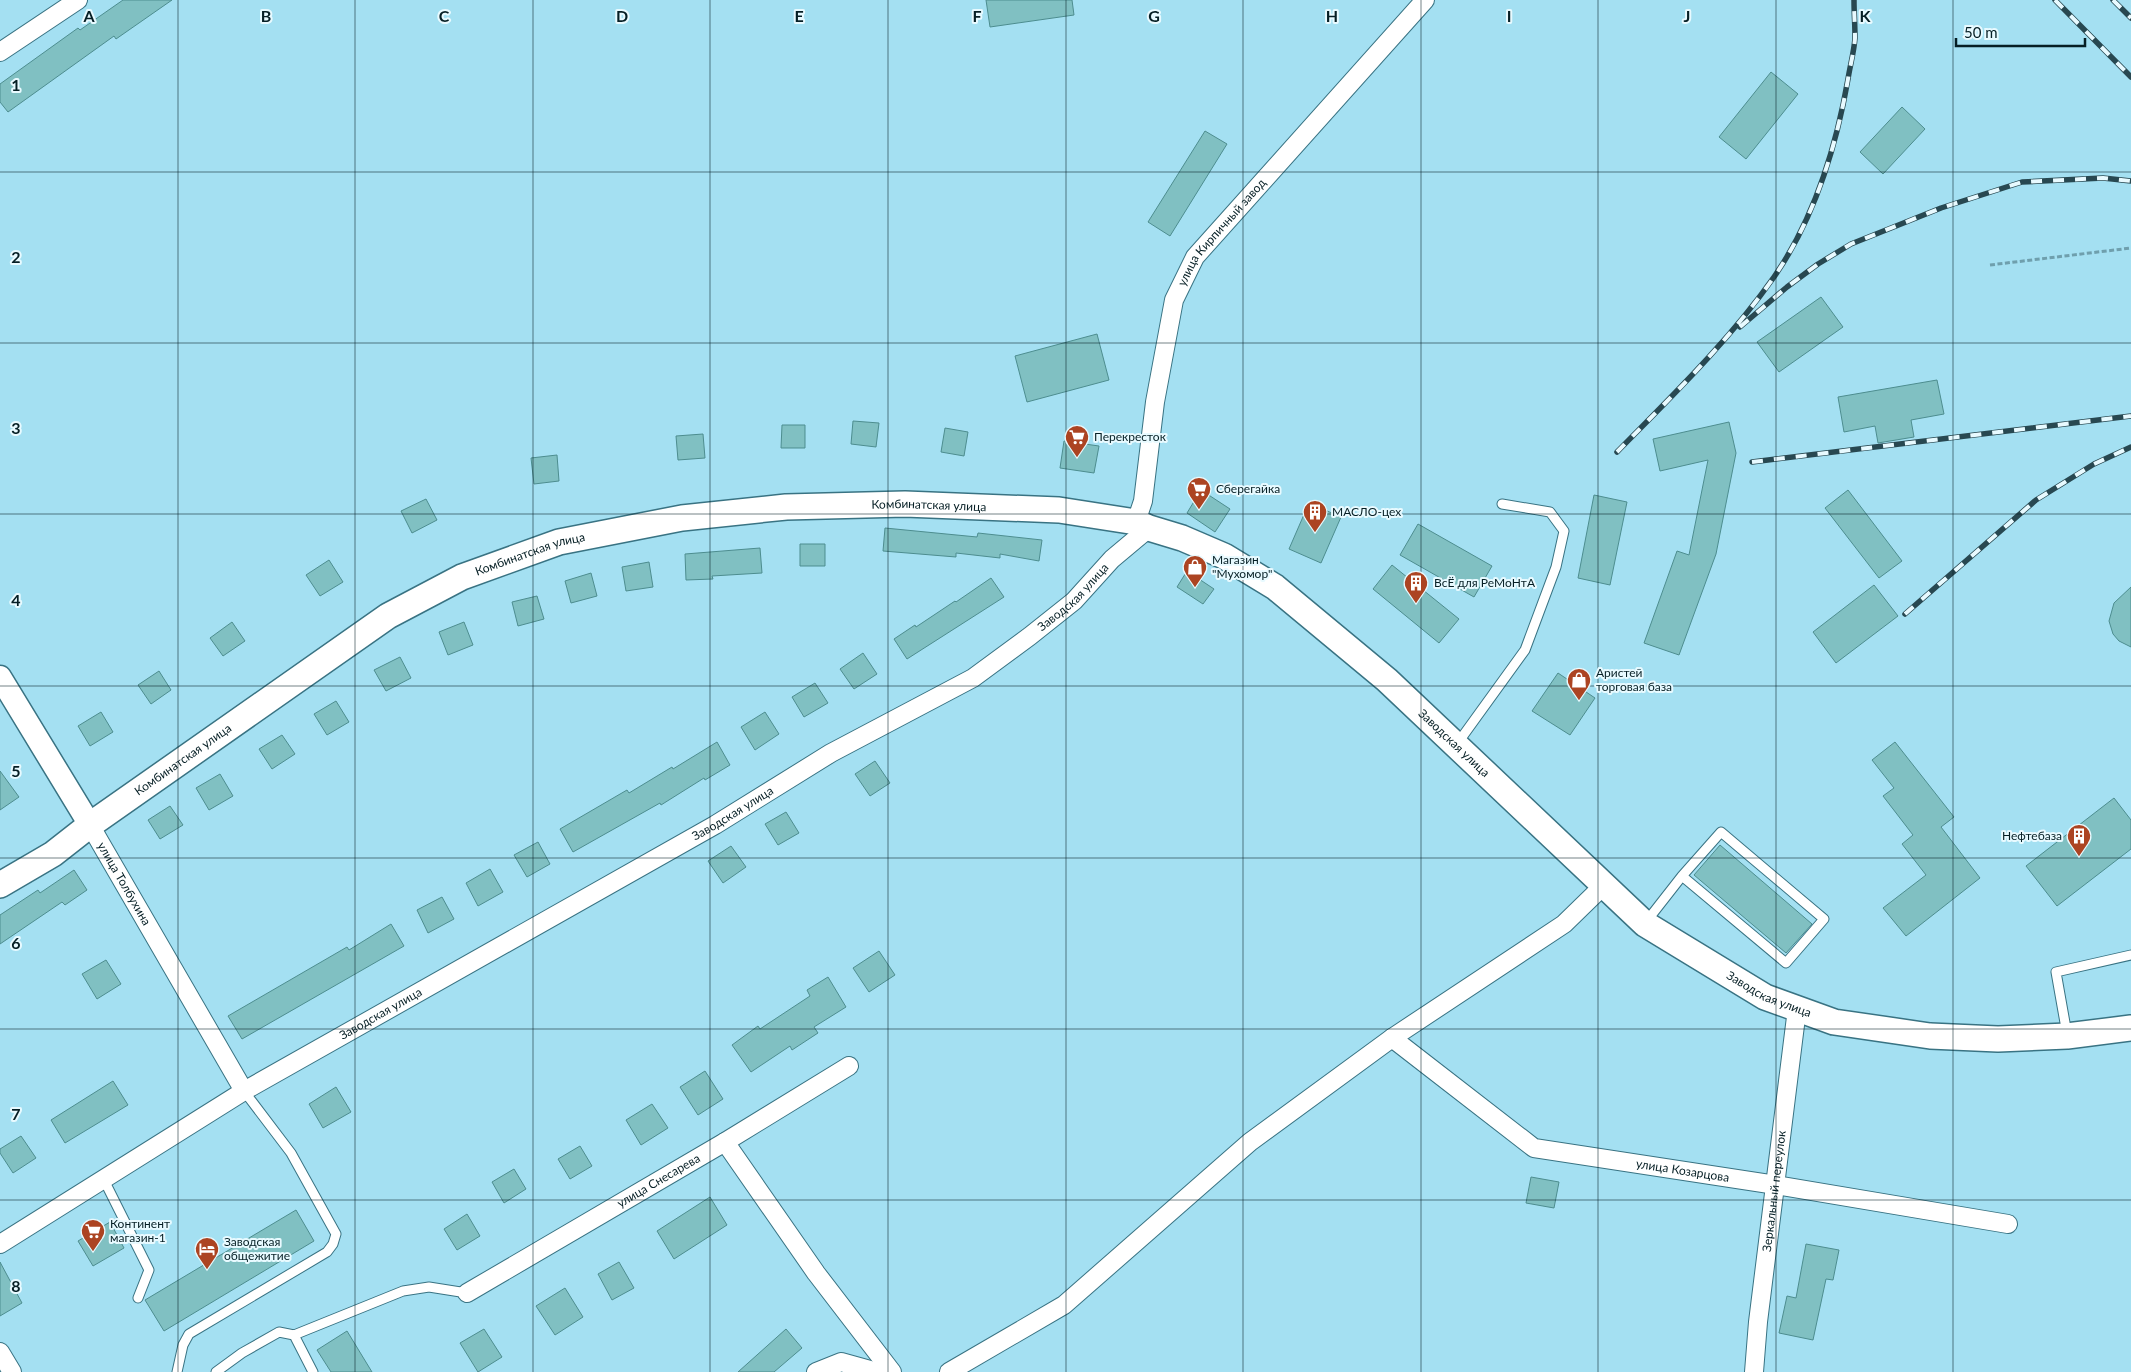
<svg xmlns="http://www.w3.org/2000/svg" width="2131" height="1372" font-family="Lato,sans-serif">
  <rect width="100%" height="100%" fill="#a4e0f2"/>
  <path fill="#80c0c2" stroke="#4d8d8f" d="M123 0H172L116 39 114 36 8 112 0 102V84L78 28 80 30Z
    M986 0H1072L1074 15 990 27Z
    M1771 72 1798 94 1746 159 1719 137Z
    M1902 107 1925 129 1883 174 1860 152Z
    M1205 131 1227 144 1170 236 1148 222Z
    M1821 297 1843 327 1779 372 1757 342Z
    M1097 334 1109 380 1027 402 1015 356Z
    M1937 380 1944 414 1911 420 1914 437 1878 443 1875 426 1844 432 1838 397Z
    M853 421 879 423 876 447 851 444Z
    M1729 422 1736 453 1716 554 1679 655 1644 643 1677 551 1689 555 1708 460 1660 471 1653 439Z
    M782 425H805V448H781Z
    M945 428 968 432 964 456 941 452Z
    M703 434 705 458 678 460 676 436Z
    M1064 441 1099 446 1094 473 1060 468Z
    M557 455 559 481 534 484 531 458Z
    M1201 490 1230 509 1215 532 1187 513Z
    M1848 490 1902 561 1879 578 1825 508Z
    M1594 495 1627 502 1610 585 1578 578Z
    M426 499 437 520 412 533 401 511Z
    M1309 503 1341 517 1321 563 1289 549Z
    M1418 524 1492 566 1474 597 1400 555Z
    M885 528 977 537 978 533 1042 540 1039 561 1000 554V558L956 553V557L883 551Z
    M800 544H825V566H800Z
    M760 548 762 573 712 576 713 579 686 580 685 554Z
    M329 560 343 582 320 596 306 575Z
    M649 562 653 587 626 591 622 567Z
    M1392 565 1459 619 1439 643 1373 589Z
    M1187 571 1214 589 1203 604 1177 587Z
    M591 573 597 596 571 603 565 581Z
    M991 578 1004 597 907 659 894 639 915 625 916 627 955 601 956 602Z
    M1874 585 1898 616 1836 663 1813 632Z
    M2131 587V647L2119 641 2113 634 2109 621 2114 603Z
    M537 596 544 619 518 626 512 602Z
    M232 622 245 641 223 656 210 638Z
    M464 622 473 645 448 655 439 632Z
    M863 653 877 674 854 689 840 669Z
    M400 657 411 678 386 691 374 670Z
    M159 671 171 690 151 704 138 685Z
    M1558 673 1595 698 1570 735 1532 711Z
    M815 683 828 703 804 717 792 697Z
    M336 701 349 722 327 735 314 714Z
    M101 712 113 732 90 746 78 726Z
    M765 712 779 734 755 750 741 727Z
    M282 735 295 754 272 769 259 749Z
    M717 742 730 765 705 780 704 778 661 805 660 803 573 852 560 829 627 790 629 793 672 767 673 769Z
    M1895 742 1954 817 1941 827 1980 878 1906 936 1883 908 1926 875 1902 844 1913 835 1883 796 1894 788 1872 760Z
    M875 761 890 783 870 796 855 774Z
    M0 771 19 797 0 810Z
    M220 774 233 796 209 810 196 788Z
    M2114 798 2131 820V849L2057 906 2026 866Z
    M170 806 183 825 160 839 148 820Z
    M786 812 799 833 778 845 765 824Z
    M538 842 550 864 527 877 514 855Z
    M1720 845 1812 924 1786 953 1694 875Z
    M731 846 746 867 723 883 708 861Z
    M490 869 503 892 478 906 466 883Z
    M74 870 87 890 65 905 62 902 0 944V915L38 890 40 893Z
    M442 897 454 919 428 933 417 910Z
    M391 924 404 946 242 1039 228 1016 347 947 349 950Z
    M879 951 895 975 869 992 853 968Z
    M106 960 121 984 97 999 82 974Z
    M828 977 846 1007 814 1027 818 1033 792 1050 790 1046 751 1072 732 1045 758 1026 760 1029 810 996 807 990Z
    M705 1071 723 1099 698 1115 680 1087Z
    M113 1081 128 1105 65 1143 51 1120Z
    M336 1087 351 1112 323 1128 309 1104Z
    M652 1104 668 1128 641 1145 626 1120Z
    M21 1136 36 1158 13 1173 0 1153V1149Z
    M580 1146 592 1166 570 1179 558 1159Z
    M514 1169 526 1189 504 1203 492 1182Z
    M1531 1177 1559 1182 1554 1208 1526 1203Z
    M710 1197 727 1225 674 1259 657 1231Z
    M296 1210 314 1241 164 1331 145 1300Z
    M467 1214 480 1236 457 1250 444 1229Z
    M110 1222 124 1248 93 1266 78 1241Z
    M1806 1244 1839 1250 1833 1280 1826 1279 1813 1340 1779 1333 1787 1296 1796 1298Z
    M0 1262 22 1303 0 1316Z
    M619 1262 634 1288 612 1300 598 1274Z
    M565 1288 583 1317 555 1335 536 1306Z
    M484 1329 502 1357 478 1372 460 1343Z
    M786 1329 802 1348 774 1372H738Z
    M347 1331 372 1372H331L317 1350Z"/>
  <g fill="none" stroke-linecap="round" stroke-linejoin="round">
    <g stroke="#397383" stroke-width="11">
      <path id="service" d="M1457 744 1525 650 1556 567 1564 531 1550 512 1502 504
        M1646 922 1682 876 1721 832 1824 919 1786 963 1682 876
        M2067 1034 2056 972 2131 955
        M104 1180 149 1270 138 1298
        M294 1335 403 1291 429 1287 467 1293
        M177 1372 183 1345 189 1334 327 1252 333 1244 336 1234 291 1153 244 1091
        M216 1372 242 1353 279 1332 294 1335 313 1372"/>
    </g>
    <g stroke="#397383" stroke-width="20">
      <g id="minor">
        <path d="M0 52 78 0"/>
        <path id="s1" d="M1136 522 1143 501 1155 402 1174 300 1195 257 1425 0"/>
        <path id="s2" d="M90 825 244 1091"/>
        <path id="s3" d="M1392 1038 1534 1148 1776 1185 2008 1224"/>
        <path d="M725 1142 816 1273 892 1372"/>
        <path id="s4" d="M0 1244 244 1091 715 825 831 753 973 678 1030 636 1074 601 1112 559 1149 528"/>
        <path id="s5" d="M467 1293 725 1142 849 1066"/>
        <path d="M0 1352 12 1372"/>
        <path d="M816 1372 841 1362 877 1372"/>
        <path d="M949 1372 1064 1305 1250 1142 1392 1038 1564 924 1603 886"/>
        <path id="s6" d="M1754 1372 1758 1322 1797 1009"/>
      </g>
    </g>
    <g stroke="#397383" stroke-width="25">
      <path id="tertiary" d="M0 677 90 825"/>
    </g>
    <g stroke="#397383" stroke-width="28">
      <g id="secondary">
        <path id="s7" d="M0 885 53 854 90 825 388 616 462 577 559 542 682 518 786 507 905 504 1059 510 1136 522 1149 528 1182 538 1224 556 1275 587 1387 680 1645 924 1765 997 1834 1022 1930 1036 1998 1039 2067 1036 2131 1028"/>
      </g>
    </g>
    <path stroke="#6f9fad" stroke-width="3" stroke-dasharray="5 2.5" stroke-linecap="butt" d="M1990 265 2131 248"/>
    <use href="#service" stroke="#fff" stroke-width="9"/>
    <use href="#minor" stroke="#fff" stroke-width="18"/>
    <use href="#tertiary" stroke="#fff" stroke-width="22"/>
    <use href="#secondary" stroke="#fff" stroke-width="25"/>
    <g stroke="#284851" stroke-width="5.5">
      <path id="rail" d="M2055 0 2131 77
        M2113 0 2131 18
        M1740 327 1787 287 1818 264 1851 244 1941 208 2022 182 2103 178 2131 181
        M1617 452C1671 397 1729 341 1774 277 1814 219 1836 148 1848 79 1850 66 1854 52 1855 38 1855 25 1854 13 1854 0
        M1752 462 2131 416
        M1905 614 2036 500 2094 464 2131 447"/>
    </g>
    <use href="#rail" stroke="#e8faff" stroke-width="4" stroke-dasharray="11" stroke-linecap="butt"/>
  </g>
  <path fill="none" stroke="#061f25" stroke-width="1" stroke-opacity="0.55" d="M178 0V1372M355 0V1372M533 0V1372M710 0V1372M888 0V1372M1066 0V1372M1243 0V1372M1421 0V1372M1598 0V1372M1776 0V1372M1953 0V1372M0 172H2131M0 343H2131M0 514H2131M0 686H2131M0 858H2131M0 1029H2131M0 1200H2131"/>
  <defs>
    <g id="supermarket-pin" transform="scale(1.25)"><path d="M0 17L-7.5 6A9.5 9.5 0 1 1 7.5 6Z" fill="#ac4422" stroke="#e8faff"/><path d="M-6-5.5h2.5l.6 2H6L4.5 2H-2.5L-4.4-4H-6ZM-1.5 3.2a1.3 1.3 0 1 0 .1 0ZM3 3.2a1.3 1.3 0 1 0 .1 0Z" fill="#fff"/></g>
    <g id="building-pin" transform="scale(1.25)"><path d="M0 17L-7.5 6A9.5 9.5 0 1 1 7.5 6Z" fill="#ac4422" stroke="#e8faff"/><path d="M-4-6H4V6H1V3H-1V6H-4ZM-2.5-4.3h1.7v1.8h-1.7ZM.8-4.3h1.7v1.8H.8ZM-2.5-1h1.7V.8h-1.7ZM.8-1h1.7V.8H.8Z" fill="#fff"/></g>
    <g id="shop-pin" transform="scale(1.25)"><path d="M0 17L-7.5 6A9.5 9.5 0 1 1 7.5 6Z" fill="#ac4422" stroke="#e8faff"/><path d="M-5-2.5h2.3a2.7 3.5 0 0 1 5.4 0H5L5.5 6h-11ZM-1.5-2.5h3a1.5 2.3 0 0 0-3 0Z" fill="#fff"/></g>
    <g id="hotel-pin" transform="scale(1.25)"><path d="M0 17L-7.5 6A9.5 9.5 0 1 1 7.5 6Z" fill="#ac4422" stroke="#e8faff"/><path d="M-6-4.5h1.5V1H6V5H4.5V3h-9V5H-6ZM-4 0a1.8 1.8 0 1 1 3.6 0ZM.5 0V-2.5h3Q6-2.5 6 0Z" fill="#fff"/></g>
  </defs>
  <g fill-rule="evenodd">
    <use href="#supermarket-pin" x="1077" y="437"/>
    <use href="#supermarket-pin" x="1199" y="489"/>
    <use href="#building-pin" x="1315" y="512"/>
    <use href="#shop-pin" x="1195" y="567"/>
    <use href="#building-pin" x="1416" y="583"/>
    <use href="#shop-pin" x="1579" y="680"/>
    <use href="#building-pin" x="2079" y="836"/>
    <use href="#supermarket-pin" x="93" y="1231"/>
    <use href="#hotel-pin" x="207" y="1249"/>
  </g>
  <g text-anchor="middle" stroke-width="4" stroke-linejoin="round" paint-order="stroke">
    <g font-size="12" fill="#061f25" stroke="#e8faff">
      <text dy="4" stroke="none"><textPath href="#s1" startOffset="309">улица Кирпичный завод</textPath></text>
      <text dy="4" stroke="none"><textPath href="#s7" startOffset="1032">Комбинатская улица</textPath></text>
      <text dy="4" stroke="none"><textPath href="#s7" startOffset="628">Комбинатская улица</textPath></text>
      <text dy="4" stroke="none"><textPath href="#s4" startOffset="1255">Заводская улица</textPath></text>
      <text dy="4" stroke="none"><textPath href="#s7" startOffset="1632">Заводская улица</textPath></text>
      <text dy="4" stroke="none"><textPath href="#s7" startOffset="222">Комбинатская улица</textPath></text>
      <text dy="4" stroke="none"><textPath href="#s4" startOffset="850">Заводская улица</textPath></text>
      <text dy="4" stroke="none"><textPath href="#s2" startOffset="68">улица Толбухина</textPath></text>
      <text dy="4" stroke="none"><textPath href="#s7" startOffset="2038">Заводская улица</textPath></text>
      <text dy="4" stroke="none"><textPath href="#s4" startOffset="445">Заводская улица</textPath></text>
      <text dy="4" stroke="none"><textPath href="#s3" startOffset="330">улица Козарцова</textPath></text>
      <text dy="4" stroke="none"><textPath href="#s5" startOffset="222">улица Снесарева</textPath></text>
      <text dy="4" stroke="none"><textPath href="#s6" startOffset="182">Зеркальный переулок</textPath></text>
    </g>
    <g font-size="12" fill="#061f25" stroke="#e8faff" text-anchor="start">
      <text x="1094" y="441">Перекресток</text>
      <text x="1216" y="493">Сберегайка</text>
      <text x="1332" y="516">МАСЛО-цех</text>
      <text x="1212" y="564">Магазин<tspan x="1212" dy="14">"Мухомор"</tspan></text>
      <text x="1434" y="587">ВсЁ для РеМоНтА</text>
      <text x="1596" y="677">Аристей<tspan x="1596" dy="14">торговая база</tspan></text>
      <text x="2062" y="840" text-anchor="end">Нефтебаза</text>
      <text x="110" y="1228">Континент<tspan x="110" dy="14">магазин-1</tspan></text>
      <text x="224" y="1246">Заводская<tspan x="224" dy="14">общежитие</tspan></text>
    </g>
  </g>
  <g font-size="16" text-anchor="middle" font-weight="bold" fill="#061f25" stroke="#e8faff" stroke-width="4" stroke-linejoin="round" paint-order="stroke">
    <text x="89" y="22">A</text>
    <text x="266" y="22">B</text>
    <text x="444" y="22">C</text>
    <text x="622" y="22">D</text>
    <text x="799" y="22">E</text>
    <text x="977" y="22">F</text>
    <text x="1154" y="22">G</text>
    <text x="1332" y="22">H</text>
    <text x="1509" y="22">I</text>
    <text x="1687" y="22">J</text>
    <text x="1865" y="22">K</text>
    <text x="16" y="91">1</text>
    <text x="16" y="263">2</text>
    <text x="16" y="434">3</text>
    <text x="16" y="606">4</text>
    <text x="16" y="777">5</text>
    <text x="16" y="949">6</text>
    <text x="16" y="1120">7</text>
    <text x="16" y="1292">8</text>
  </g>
  <path d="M1956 38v8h129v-8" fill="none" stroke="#061f25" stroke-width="2.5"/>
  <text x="1964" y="38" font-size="15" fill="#061f25" stroke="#e8faff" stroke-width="4" paint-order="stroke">50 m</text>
</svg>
